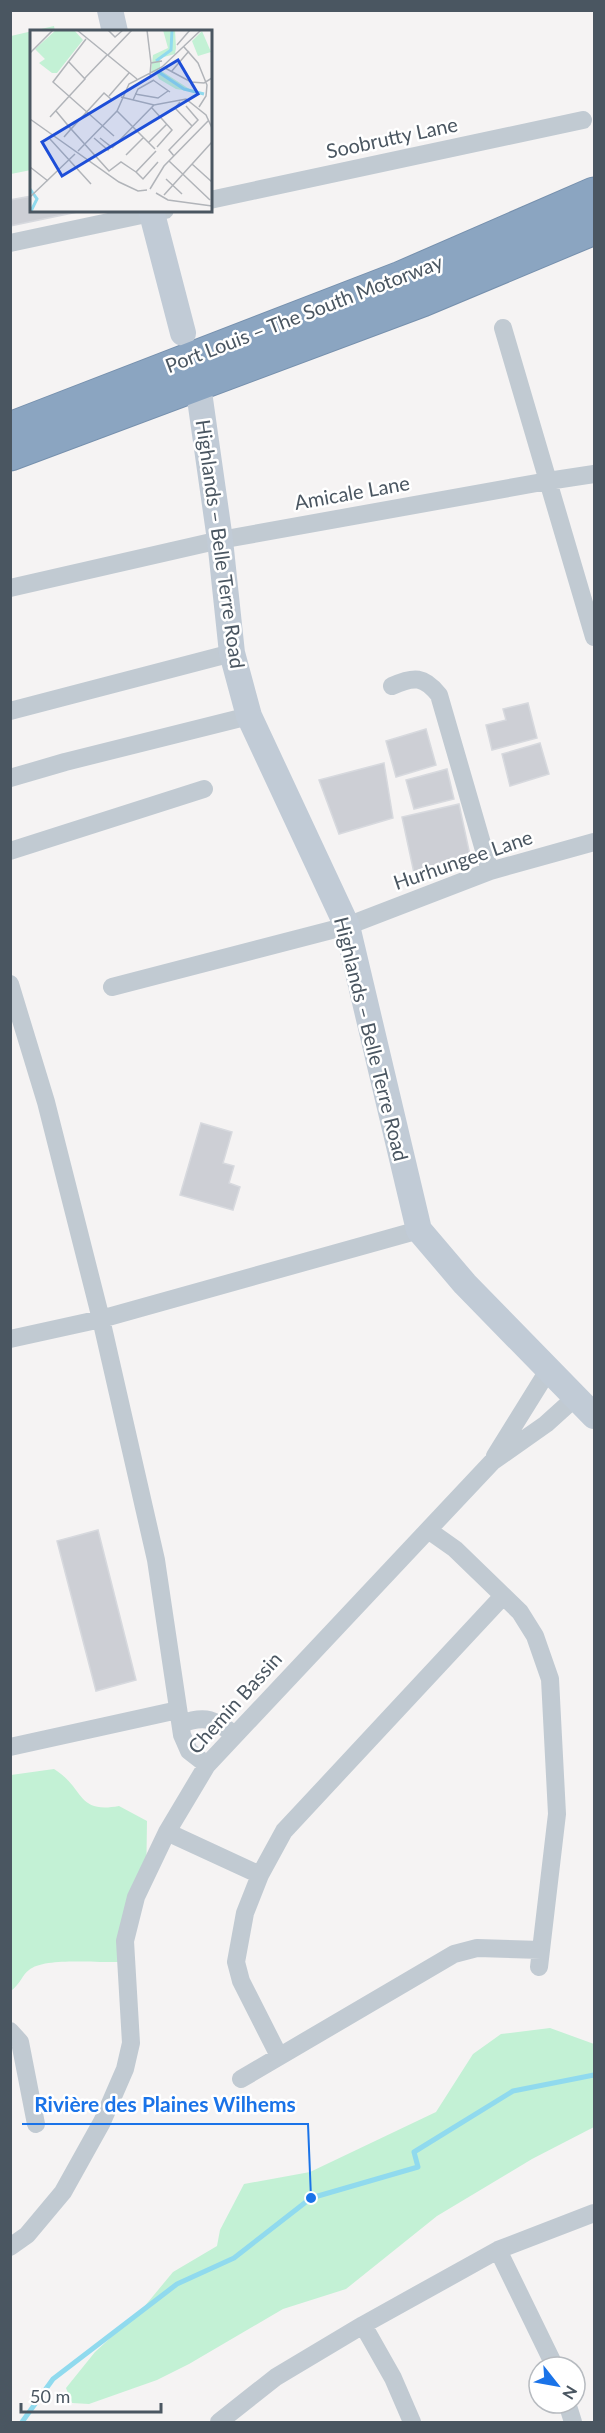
<svg xmlns="http://www.w3.org/2000/svg" width="605" height="2433" font-family="Lato,sans-serif">
  <rect width="100%" height="100%" fill="#f5f3f3"/>
  <path fill="#c3f1d5" d="M54 26 55 31 32 32 31 170 11 174V36Z
    M54 1769C85 1788 76 1814 119 1806L147 1821 146 1888 118 1962C97 1963 44 1957 29 1970 22 1975 21 1983 11 1991V1775Z
    M550 2028 594 2044V2127L532 2159 437 2216 346 2289 283 2309 189 2364 157 2380 89 2404 72 2403 66 2388 95 2352 144 2307 173 2272 217 2246 220 2230 244 2184 310 2172 436 2112 473 2054 501 2034Z"/>
  <g fill="none" stroke-linecap="round" stroke-linejoin="round">
    <path stroke="#90daee" stroke-width="5" d="M22 2422 53 2379 177 2284 234 2258 311 2198 418 2167 414 2152 513 2091 594 2075"/>
  </g>
  <path fill="#cdcfd5" stroke="#d7d9de" stroke-width="1.5" d="M32 196V210H87L10 226V200Z
    M528 703 537 738 492 750 486 725 506 720 503 709Z
    M426 729 436 765 396 777 386 741Z
    M540 743 549 774 510 786 502 754Z
    M384 763 393 818 339 834 319 780Z
    M447 769 454 799 414 809 406 780Z
    M459 804 471 860 414 873 402 817Z
    M201 1123 232 1132 223 1163 234 1166 229 1183 240 1187 233 1210 180 1195Z
    M98 1530 136 1680 96 1691 57 1541Z"/>
  <g fill="none" stroke-linecap="round" stroke-linejoin="round">
    <g stroke="#7690ad" stroke-width="35">
      <path id="highway" d="M10 429 401 278 594 194
        M10 454 422 300 594 228"/>
    </g>
    <path stroke="#c1cad2" stroke-width="18" d="M210 200 583 120
      M10 243 165 210
      M594 474 548 481 594 637
      M10 588 220 540 548 481 503 328
      M392 686C414 676 424 676 439 695L490 871
      M10 711 232 653
      M10 778 65 762 249 716
      M10 851 204 789
      M10 984 46 1102 101 1319 156 1560 182 1735 189 1751 207 1765
      M112 987 347 926 490 871 594 842
      M10 1339 101 1319 419 1230
      M495 1456 549 1369
      M428 1530 455 1549 520 1612 535 1636 550 1679 557 1814 539 1967
      M181 1724C206 1714 215 1720 235 1735
      M10 1747 178 1710
      M167 1832 260 1875
      M10 2031 20 2042 36 2124
      M279 2056 241 1981 236 1962 245 1913 260 1875 284 1831 503 1596
      M241 2079 454 1954 477 1948 541 1950
      M10 2247 27 2235 63 2192 102 2122 125 2069 131 2043 125 1941 136 1897 167 1832 207 1765 492 1462 546 1424 577 1396
      M498 2250 555 2367
      M363 2325 393 2378 412 2422
      M567 2403 573 2422
      M219 2422 276 2377 363 2325 498 2250 594 2213"/>
    <path stroke="#c1cbd6" stroke-width="26" d="M110 10 115 32
      M151 210 183 333
      M200 399 220 540 232 653 249 716 347 926 419 1230 465 1284 594 1416"/>
    <use href="#highway" stroke="#8ba5c1" stroke-width="33"/>
  </g>
  <g text-anchor="middle" stroke-width="5" stroke-linejoin="round" paint-order="stroke">
    <g font-size="20" fill="#4a5661" stroke="#fff">
      <text transform="translate(392 138) rotate(-12)" y="7">Soobrutty Lane</text>
      <text transform="translate(304 314) rotate(-21)" y="7">Port Louis – The South Motorway</text>
      <text transform="translate(352 493) rotate(-10)" y="7">Amicale Lane</text>
      <text transform="translate(220 544) rotate(82)" y="7">Highlands – Belle Terre Road</text>
      <text transform="translate(463 860) rotate(-19)" y="7">Hurhungee Lane</text>
      <text transform="translate(371 1039) rotate(76)" y="7">Highlands – Belle Terre Road</text>
      <text transform="translate(235 1703) rotate(-48)" y="7">Chemin Bassin</text>
    </g>
  </g>
  <g transform="translate(30 30)">
    <rect width="182" height="182" fill="#f5f3f3"/>
    <path d="M26 0H44L53 10 27 43H22L9 33 15 29 5 19ZM133 0H145L146 18 145 24 130 28V40L164 62 146 59 129 49 126 42 121 43 123 25 138 18ZM172 1 181 22 168 26 162 11Z" fill="#c3f1d5"/>
    <path fill="none" stroke="#90daee" stroke-width="3" d="M126 31 141 20 142 0M127 41 154 59 174 64M0 159 7 169 1 181"/>
    <path fill="none" stroke="#b1b4b9" stroke-width="1.5" d="M47 0 107 49M78 0 85 7 93 0M117 0 121 33M56 9 23 52 84 106M147 15 160 0M154 17 168 33 177 55 176 66 169 77M0 23 23 0M78 25 102 0M135 38 161 52 174 53 182 48M141 42 159 21M120 45 121 33 132 31M55 48 77 25M123 50 140 62M105 64 128 68 138 61M79 66 99 43M91 67 124 75 156 69 176 85 182 98M103 70 108 59 124 50M150 72 145 78 162 96M122 78 142 100 127 117M26 81 41 99 74 63 82 70M87 81 125 119M20 87 55 49 38 31M0 89 89 152 108 161 117 160M34 107 41 99 79 141 91 132 106 142M64 108 78 120 80 116 70 108M20 109 61 154M119 112 137 94M82 118 124 75M48 121 87 81 99 54 132 37 171 0M126 121 106 142 113 149 128 132M96 125 114 107M144 126 139 120 168 90 156 76M139 131 180 170M162 134 182 152M0 137 18 151M136 149 152 164M120 159 134 136 179 90M126 163 138 170 182 176M134 165 182 112M0 167 45 124"/>
    <path fill="#1d4ed8" fill-opacity="0.15" stroke="#1d4ed8" stroke-width="3" d="M148 30 168 64 32 146 12 112Z"/>
    <rect width="182" height="182" fill="none" stroke="#4a5661" stroke-width="3"/>
  </g>
  <path fill="none" stroke="#1a73e8" stroke-width="2" d="M311 2198L308 2124H22"/>
  <circle fill="#1a73e8" stroke="#fff" stroke-width="2" cx="311" cy="2198" r="6"/>
  <g font-size="21" text-anchor="middle" font-weight="bold" fill="#1a73e8" stroke="#fff" stroke-width="5" stroke-linejoin="round" paint-order="stroke">
    <text x="165" y="2112">Rivière des Plaines Wilhems</text>
  </g>
  <rect width="605" height="2433" fill="none" stroke="#4a5661" stroke-width="24"/>
  <g transform="translate(557 2385) rotate(121)"><circle r="28" fill="#ffffff" stroke="#b7bbc0" stroke-width="1.5"/>
  <path d="M0-4.5L10 22L0 15L-10 22Z" fill="#1a73e8"/>
  <text y="-9" font-size="16" font-weight="bold" text-anchor="middle" fill="#4a5661">N</text>
  </g>
  <path d="M21 2403v9h140v-9" fill="none" stroke="#4a5661" stroke-width="3"/>
  <text x="30" y="2403" font-size="18" fill="#4a5661" stroke="#ffffff" stroke-width="4.5" paint-order="stroke">50 m</text>
</svg>
